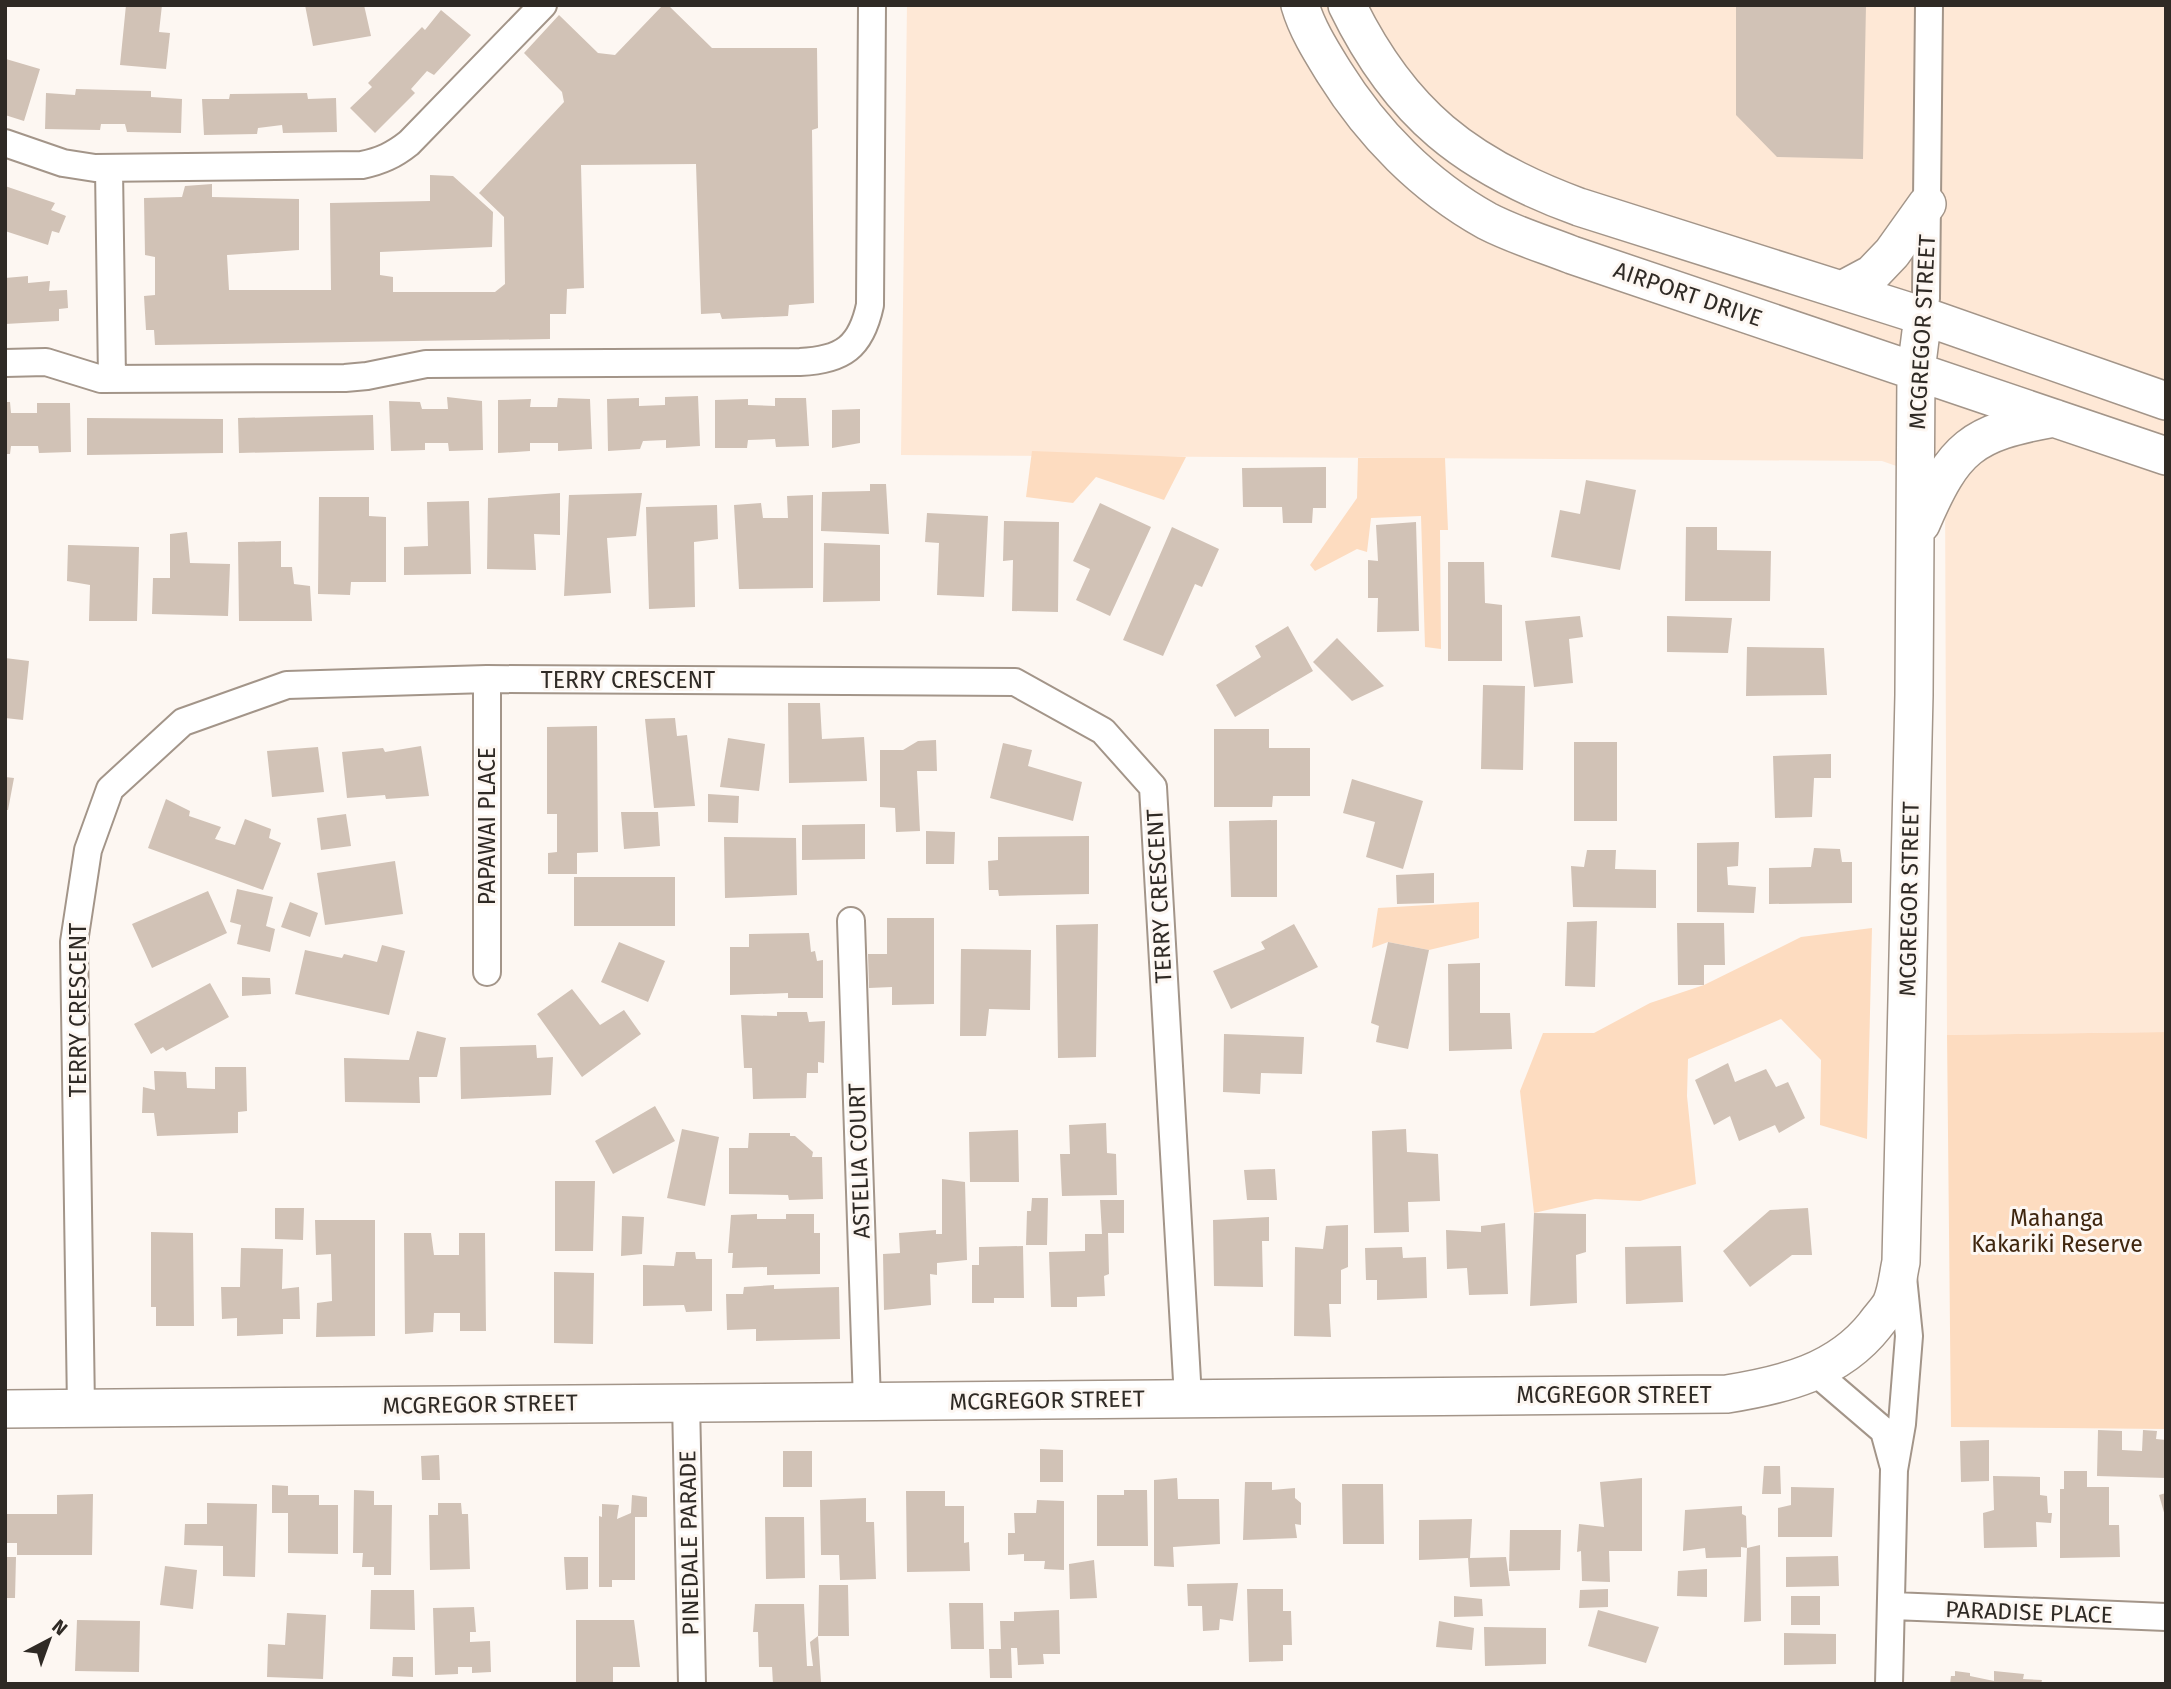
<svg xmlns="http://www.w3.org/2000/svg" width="2171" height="1689" font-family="'Fira Sans',sans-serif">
  <rect width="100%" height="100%" fill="#fdf7f2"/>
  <path fill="#fee8d6" d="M907 5H2166V1032L1947 1035 1945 483 1882 461 901 455Z"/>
  <path fill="#fddcc0" d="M1032 451 1186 457 1164 500 1096 477 1073 503 1026 497Z
    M1358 458H1445L1448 530H1440L1441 649 1425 647 1421 516 1371 518 1367 552 1357 549 1315 571 1310 565 1357 498Z
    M1479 902V938L1429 950 1388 942 1372 948 1378 908Z
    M1872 928 1867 1139 1820 1125 1821 1060 1781 1019 1688 1059 1687 1096 1696 1184 1640 1201 1595 1199 1534 1213 1520 1091 1543 1033H1594L1650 1003 1704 985 1801 937Z
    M2166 1032V1429L1951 1427 1947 1035Z"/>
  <path fill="#d1c2b6" d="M126 5H162L159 32 170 33 166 69 120 65Z
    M305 5H364L371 36 313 46Z
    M663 5H668L712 48H817L818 128 812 130 814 303 789 305 788 316 722 319 720 313 701 314 696 164 581 165 584 288 567 289 566 314H550V339L155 345 154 330H146L144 296 155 295V257L145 255 144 198 182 197 185 186 212 184V197L299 199V250L227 255 229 290H331L330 203 430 201V175L453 176 493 212 492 247 380 252V275L393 277V292H495L505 284 504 217 479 193 564 102 562 92 524 53 559 15 598 53 615 55Z
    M1736 5H1866L1863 159 1777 157 1736 115Z
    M441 10 471 35 434 75 427 71 411 89 415 93 375 133 350 108 372 87 368 83 422 27 425 30Z
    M6 59 40 69 24 121 5 115Z
    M76 89 151 91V97L182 99 181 133 127 132 125 124H101L100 130 45 129 46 93 75 95Z
    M307 93 308 99 336 98 337 132 283 133 282 125 258 128 257 134 204 135 202 99H229L230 94Z
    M5 186 55 203 51 210 66 216 59 233 52 231 48 245 5 231Z
    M28 276V283L50 281 49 291 67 290 68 308 59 309V321L5 324V278Z
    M698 396 700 446 666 448V440L643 441 640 449 608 451 607 399 639 398V406L665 405V397Z
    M447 397 482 401 483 450 449 451 448 443H425V450L391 451 389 401 420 402 422 409H448Z
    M558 398 590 399 592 449 558 451V443H530V451L498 453V400L531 399 530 407H557Z
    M775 398H806L809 446 776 447 775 439 748 440 747 448H715V400L748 399V405L775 406Z
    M5 402H10L11 413H37V403H70L71 452 39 453 38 446H11L10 454H5Z
    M860 409V443L832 448V410Z
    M373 415 374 450 239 453 238 418Z
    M87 418 223 419V453L87 455Z
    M1326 467V508H1313L1312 523H1283L1282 507H1243L1242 468Z
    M1586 480 1636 490 1620 570 1551 557 1560 510 1580 514Z
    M870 484H886L889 534 821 531 822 492 870 491Z
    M560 493V535L534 534 536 570 487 569 488 498Z
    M642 493 636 536 607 538 611 593 564 596 569 495Z
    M813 495V588L739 589 734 505 761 503 763 518H788L787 496Z
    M319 497H369V516L386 517V582H351L350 595 318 594Z
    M469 501 471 574 404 575V547L428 546 427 502Z
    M1100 503 1151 527 1110 616 1076 600 1090 569 1073 561Z
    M717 505 718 539 694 542 695 607 649 609 646 507Z
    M927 513 988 516 984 597 937 595 939 543 925 542Z
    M1004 521 1059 522 1058 612 1012 611 1013 560 1003 561Z
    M1416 522 1419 631 1377 632 1378 598H1368V560L1378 561 1376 525Z
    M1172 527 1219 549 1202 587 1195 584 1163 656 1123 640Z
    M1686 527H1717V550L1771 551 1770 601H1685Z
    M187 532 190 563 230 564 228 616 152 614 153 578H170V534Z
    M281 541V567H292L294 584 310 586 312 621H239L238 542Z
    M824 543 880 545V601L823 602Z
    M68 545 139 547 137 621H89L90 585 67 581Z
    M1448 562H1484L1485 603 1502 605V661H1448Z
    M1580 616 1583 637 1569 639 1573 683 1534 687 1525 621Z
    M1667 616 1732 618 1728 653 1667 652Z
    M1288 626 1313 671 1235 717 1216 685 1261 657 1255 646Z
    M1337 638 1384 686 1352 701 1313 662Z
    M1747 647 1824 648 1827 695 1746 696Z
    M5 658 29 661 23 720 5 718Z
    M1483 685 1525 686 1523 770 1481 769Z
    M788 703H820L822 739 864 737 867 781 789 783Z
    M675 718 677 736 687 735 695 806 654 808 645 719Z
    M597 726 598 852 577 853V874H548V853L557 852V814H547V727Z
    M1214 729H1269V748H1310V796H1273L1272 807H1214Z
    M728 738 765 744 759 791 720 787Z
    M936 740 937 771H917L920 831 896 832 895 808 880 807V750H903L918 741Z
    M1574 742H1617V821H1574Z
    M1003 743 1032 750 1028 766 1082 782 1073 821 990 798Z
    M421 746 429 796 386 799 385 795 347 798 342 752 383 748 385 752Z
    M318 747 324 792 272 797 267 751Z
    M1831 754V778H1814L1812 817 1775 818 1773 756Z
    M5 777 14 778 8 810H5Z
    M1352 779 1423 801 1403 869 1366 857 1375 822 1343 813Z
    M708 794 739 796 738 823 708 822Z
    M166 799 190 811 189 816 221 827 215 839 235 845 245 819 271 829 269 838 281 843 263 890 148 848Z
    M621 812H658L660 846 624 849Z
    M346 814 351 846 321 850 317 818Z
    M1277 820V897H1231L1229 821Z
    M865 824V859L802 860V825Z
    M926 831 955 832 954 864H926Z
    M1089 836V894L999 896 998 890H989L988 861 998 860V837Z
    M724 837 796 838 797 895 725 898Z
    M1739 842 1738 866 1727 867 1728 885 1756 887 1754 913 1697 912V843Z
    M1814 848 1840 849 1842 862H1852V903L1769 904V868L1811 867Z
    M1587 850H1616L1615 869 1656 870V908L1573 907 1571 866 1584 867Z
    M395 861 403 914 325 925 317 873Z
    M1434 873V903L1397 904 1396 875Z
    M574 877H675V926H574Z
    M237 889 273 897 266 926 275 929 270 952 237 944 241 925 230 922Z
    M208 891 227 933 152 968 132 924Z
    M290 902 318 913 310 937 281 927Z
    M887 918H934V1004L892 1005V987L869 988 868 954H887Z
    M1597 921 1595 987 1565 986 1567 922Z
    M1677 923H1724L1725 965H1704V985H1678Z
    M1098 924 1096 1057 1058 1058 1056 925Z
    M1294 924 1318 967 1231 1009 1213 971 1265 949 1261 942Z
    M809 933 811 952 815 951 817 961 823 960V998H788V993L730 995V947H749V934Z
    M619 942 665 961 648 1002 601 982Z
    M1388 942 1429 950 1408 1049 1376 1042 1379 1026 1371 1023Z
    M382 945 405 951 389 1015 295 994 305 950 342 958 344 954 377 962Z
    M961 949 1031 950 1030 1010 989 1009 986 1036H960Z
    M1480 963V1013H1510L1512 1049 1449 1051 1448 964Z
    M242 977 270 978 271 994 242 996Z
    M210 983 229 1017 166 1051 163 1047 151 1054 134 1024Z
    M572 989 600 1025 624 1010 641 1034 582 1077 537 1014Z
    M777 1012H807L809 1022 825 1021 824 1063 818 1062V1073H807L806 1098 753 1099 752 1068H744L741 1015 777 1016Z
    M417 1031 446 1038 437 1077H419L420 1103 345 1102 344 1058 409 1060Z
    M1224 1034 1304 1037 1302 1074 1261 1073 1260 1094 1223 1092Z
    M536 1045 537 1058 553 1057 551 1095 461 1099 460 1047Z
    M1728 1063 1735 1082 1766 1069 1776 1087 1788 1082 1805 1118 1779 1133 1775 1125 1739 1141 1730 1116 1714 1125 1695 1080Z
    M215 1067H246L247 1111 238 1112V1133L157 1136 154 1113H142L143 1087 155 1090 154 1071 186 1072 187 1088 215 1089Z
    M655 1106 675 1141 613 1174 595 1141Z
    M1106 1123 1107 1153 1116 1154 1117 1195 1062 1196 1060 1154H1070L1069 1125Z
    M682 1129 719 1137 705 1206 667 1198Z
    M1406 1129 1407 1152 1438 1154 1440 1201 1408 1202 1409 1232 1374 1233 1372 1131Z
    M1018 1130 1019 1182H970L969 1132Z
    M749 1133H790V1136H795L813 1152 812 1157H822L823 1199 789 1200 788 1195 729 1194V1148H748Z
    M1275 1169 1277 1200H1247L1244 1170Z
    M942 1179 965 1182 967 1260 937 1263V1275L930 1274 931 1305 884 1310 883 1254 900 1253 899 1233 936 1230V1234H942Z
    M555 1181H595L593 1251H555Z
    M1032 1198H1048L1047 1245H1026L1027 1211H1031Z
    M1100 1200H1124V1233H1108L1109 1274 1104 1276 1105 1296 1077 1297V1307H1051L1049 1252 1085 1251V1234H1102Z
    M275 1208H304L303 1240 275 1239Z
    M1808 1208 1812 1255H1792L1750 1287 1723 1251 1770 1210Z
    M1534 1213 1586 1214V1252L1576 1255 1577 1303 1530 1306Z
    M757 1214V1219H786V1214H814V1233H820V1274L767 1275V1267L732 1268 733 1253H728L731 1215Z
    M622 1216 644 1217 642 1254 621 1256Z
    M1269 1217V1241H1262L1263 1287 1214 1286 1213 1220Z
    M315 1220H375V1336L316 1337 317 1303 332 1301 331 1254 316 1255Z
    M1505 1223 1508 1294 1469 1295 1467 1268 1447 1269 1446 1230 1481 1232V1226Z
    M1348 1225V1267L1341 1270V1304H1329L1331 1337 1294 1336 1295 1247 1323 1249 1326 1226Z
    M151 1232 193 1233 194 1326H156V1307H151Z
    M404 1233H431L434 1255H459V1233H485L486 1331H460V1313H434L433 1332 405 1334Z
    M1023 1246 1024 1298H994V1303H972V1265H979V1247Z
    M1681 1246 1683 1302 1626 1304 1625 1247Z
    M1402 1247 1403 1258 1426 1257 1427 1298 1377 1300V1280H1366L1365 1248Z
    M241 1248 283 1249 282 1289 299 1287 300 1319H283V1334L237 1336V1318L222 1319 221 1287H240Z
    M676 1252H695L696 1259H712V1311L686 1312 684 1305 643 1306V1265L674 1266Z
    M554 1272 594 1273 593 1344 554 1343Z
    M774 1285V1289L839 1287 840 1339 756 1341V1329L727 1330 726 1294H743L744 1287Z
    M2098 1430 2122 1431V1450L2142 1451 2143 1430 2157 1431 2156 1439 2166 1440V1478L2097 1476Z
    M1989 1440V1481L1961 1482 1960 1441Z
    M1040 1449 1063 1450V1482H1040Z
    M783 1451H812V1487H783Z
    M439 1455 440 1480H422L421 1456Z
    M1764 1466H1780L1781 1494H1762Z
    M2064 1471H2087V1487H2109V1525H2119L2120 1557 2060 1558V1489H2064Z
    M1993 1476 2040 1477V1495L2047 1496 2048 1513H2052L2051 1523 2036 1522 2037 1547 1984 1548 1983 1513 1994 1510Z
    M1177 1478 1178 1499H1219L1220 1544 1173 1547 1174 1567 1154 1566V1480Z
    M1642 1478V1551H1609L1610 1582 1582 1581 1581 1551 1577 1552 1579 1524 1604 1527 1600 1482Z
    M1245 1482H1272V1490L1295 1488V1498L1301 1503V1525L1295 1524 1297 1538 1243 1540Z
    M1342 1484H1383L1384 1544H1343Z
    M272 1485 288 1486V1495H319V1505H338V1554L288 1553V1513H272Z
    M1791 1487 1834 1488 1832 1537H1778V1508L1791 1505Z
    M354 1490 374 1491V1505H392L391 1575H374V1567H362L363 1553H353Z
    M1124 1490H1147L1148 1546H1097V1495H1124Z
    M906 1491H945V1506H964V1543L969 1542 970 1571 907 1572Z
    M2166 1493V1516H2165L2159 1495Z
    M93 1494 92 1555H17V1543H7V1514H57V1495Z
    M632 1495 647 1497V1517H635V1580H612V1587H599V1516L602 1517V1504L619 1505 617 1519 631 1513Z
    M866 1498V1522H874L876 1579 840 1580 839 1555H821L820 1500Z
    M1037 1500 1064 1501V1570L1044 1569 1045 1561H1024V1554L1008 1555V1533H1015L1014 1513H1036Z
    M207 1503 257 1504 255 1577 223 1576V1546L184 1545 185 1524H207Z
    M438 1503H461L462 1514H468L470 1569 430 1570 429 1515H438Z
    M1742 1506V1514L1746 1516 1747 1548 1741 1547V1557L1706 1558 1705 1548 1683 1551 1685 1510Z
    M765 1517H804L805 1578 766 1579Z
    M1472 1519 1470 1558 1506 1557 1510 1586 1470 1587 1468 1558 1419 1560V1520Z
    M1510 1530H1561L1560 1570 1509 1571Z
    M1760 1545 1761 1621 1744 1622 1747 1548Z
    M1838 1556 1839 1586 1786 1587V1557Z
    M5 1557H16L15 1598H5Z
    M564 1557H588V1589L566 1590Z
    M1094 1560 1097 1598 1070 1599 1069 1564Z
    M165 1566 197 1570 193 1609 160 1605Z
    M1707 1569V1597L1677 1596 1678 1571Z
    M1238 1583 1233 1621 1220 1619 1219 1630 1203 1631 1202 1606H1188L1187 1584Z
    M819 1585H848L849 1636H818Z
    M1247 1589H1283V1611H1291L1292 1645H1283V1661L1249 1662Z
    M1608 1589V1607L1579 1608 1580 1590Z
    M371 1590H414L415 1630 370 1629Z
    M1454 1596 1482 1599 1483 1616 1454 1617Z
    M1791 1596H1820V1625H1791Z
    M949 1603H983L984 1649H951Z
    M755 1604H804L807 1666H813L810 1642 818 1636 821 1682 773 1684 772 1667H759L758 1632H753Z
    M474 1607 476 1632H470V1642L490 1641 491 1672 472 1673V1667H458V1674L435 1675 433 1608Z
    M1059 1610 1060 1654H1043L1044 1664 1018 1665 1017 1648H1011L1012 1678H990L989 1649H1001L1000 1621H1014V1612Z
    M1598 1610 1659 1627 1646 1663 1588 1646Z
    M287 1613 326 1615 323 1679 267 1677 268 1644 285 1645Z
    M77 1620 140 1621 139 1672 75 1671Z
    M576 1620H634L640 1667H613V1682H576Z
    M1439 1621 1474 1628 1472 1650 1436 1647Z
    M1484 1627 1546 1628V1664L1485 1666Z
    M1784 1633 1836 1634V1664L1784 1665Z
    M393 1657H413V1677L392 1676Z
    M1955 1671 1970 1673V1676L1994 1681V1671L2024 1674 2023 1679 2042 1680 2041 1684H1950L1951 1676H1955Z"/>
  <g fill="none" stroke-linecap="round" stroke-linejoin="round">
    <g stroke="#a39589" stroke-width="30">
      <path id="street" d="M5 143 63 163 95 168 362 165C381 161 394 155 409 143L543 5
        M109 169 112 379
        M1923 316 1926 298 1929 5
        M5 363 46 362 101 379 345 378 367 376 426 364 800 362C843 360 861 347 870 305L872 5
        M487 679V972
        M851 921 867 1402
        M1814 1371 1884 1431 1893 1464
        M686 1402 692 1684
        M81 1408 74 942 88 850 110 789 183 722 287 685 487 679 1015 682 1103 731 1153 787 1188 1398
        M1893 1606 2166 1617
        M1889 1684 1894 1470 1902 1424 1909 1336 1903 1277"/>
    </g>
    <g stroke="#a39589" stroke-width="40">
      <path id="secondary" d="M1300 5C1307 29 1321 51 1334 72 1372 133 1424 186 1487 221 1514 235 1544 244 1572 255L2166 456
        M1347 5C1400 114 1467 166 1579 207L1923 316 2166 401
        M1842 290 1872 274 1892 253 1927 204
        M1921 524C1954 447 1971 433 2054 418
        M5 1409 1727 1394C1783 1385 1838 1372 1875 1325 1880 1318 1887 1311 1891 1304 1897 1291 1898 1275 1901 1262L1914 695 1916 371 1923 316"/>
    </g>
    <use href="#street" stroke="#fff" stroke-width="26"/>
    <use href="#secondary" stroke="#fff" stroke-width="37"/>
  </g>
  <g text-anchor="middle" stroke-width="6" stroke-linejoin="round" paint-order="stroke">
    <g font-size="23" fill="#2f2a25" stroke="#fdf7f2">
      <text transform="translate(1688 294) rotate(19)" y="8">AIRPORT DRIVE</text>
      <text transform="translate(1922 332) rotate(-87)" y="8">MCGREGOR STREET</text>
      <text x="628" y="688">TERRY CRESCENT</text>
      <text transform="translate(487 826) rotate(-90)" y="8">PAPAWAI PLACE</text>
      <text transform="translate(1159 896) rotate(-93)" y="8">TERRY CRESCENT</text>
      <text transform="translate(1909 899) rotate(-89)" y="8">MCGREGOR STREET</text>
      <text transform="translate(78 1010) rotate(-90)" y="8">TERRY CRESCENT</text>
      <text transform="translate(859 1161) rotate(-92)" y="8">ASTELIA COURT</text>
      <text x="1614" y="1403">MCGREGOR STREET</text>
      <text transform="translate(1047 1400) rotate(-1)" y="8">MCGREGOR STREET</text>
      <text transform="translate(480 1404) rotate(-1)" y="8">MCGREGOR STREET</text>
      <text transform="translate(689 1543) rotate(-91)" y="8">PINEDALE PARADE</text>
      <text transform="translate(2029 1612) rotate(2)" y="8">PARADISE PLACE</text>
    </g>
    <g font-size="23" fill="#3f260e" stroke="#fdf7f2">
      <text x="2057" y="1226">Mahanga<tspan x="2057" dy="26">Kakariki Reserve</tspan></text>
    </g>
  </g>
  <rect width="2171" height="1689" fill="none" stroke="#2f2a25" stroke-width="14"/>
  <g transform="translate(49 1640) rotate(41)" stroke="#fdf7f2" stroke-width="5" paint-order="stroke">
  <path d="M0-5L12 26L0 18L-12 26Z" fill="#2f2a25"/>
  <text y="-10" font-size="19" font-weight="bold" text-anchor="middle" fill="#2f2a25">N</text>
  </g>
</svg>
